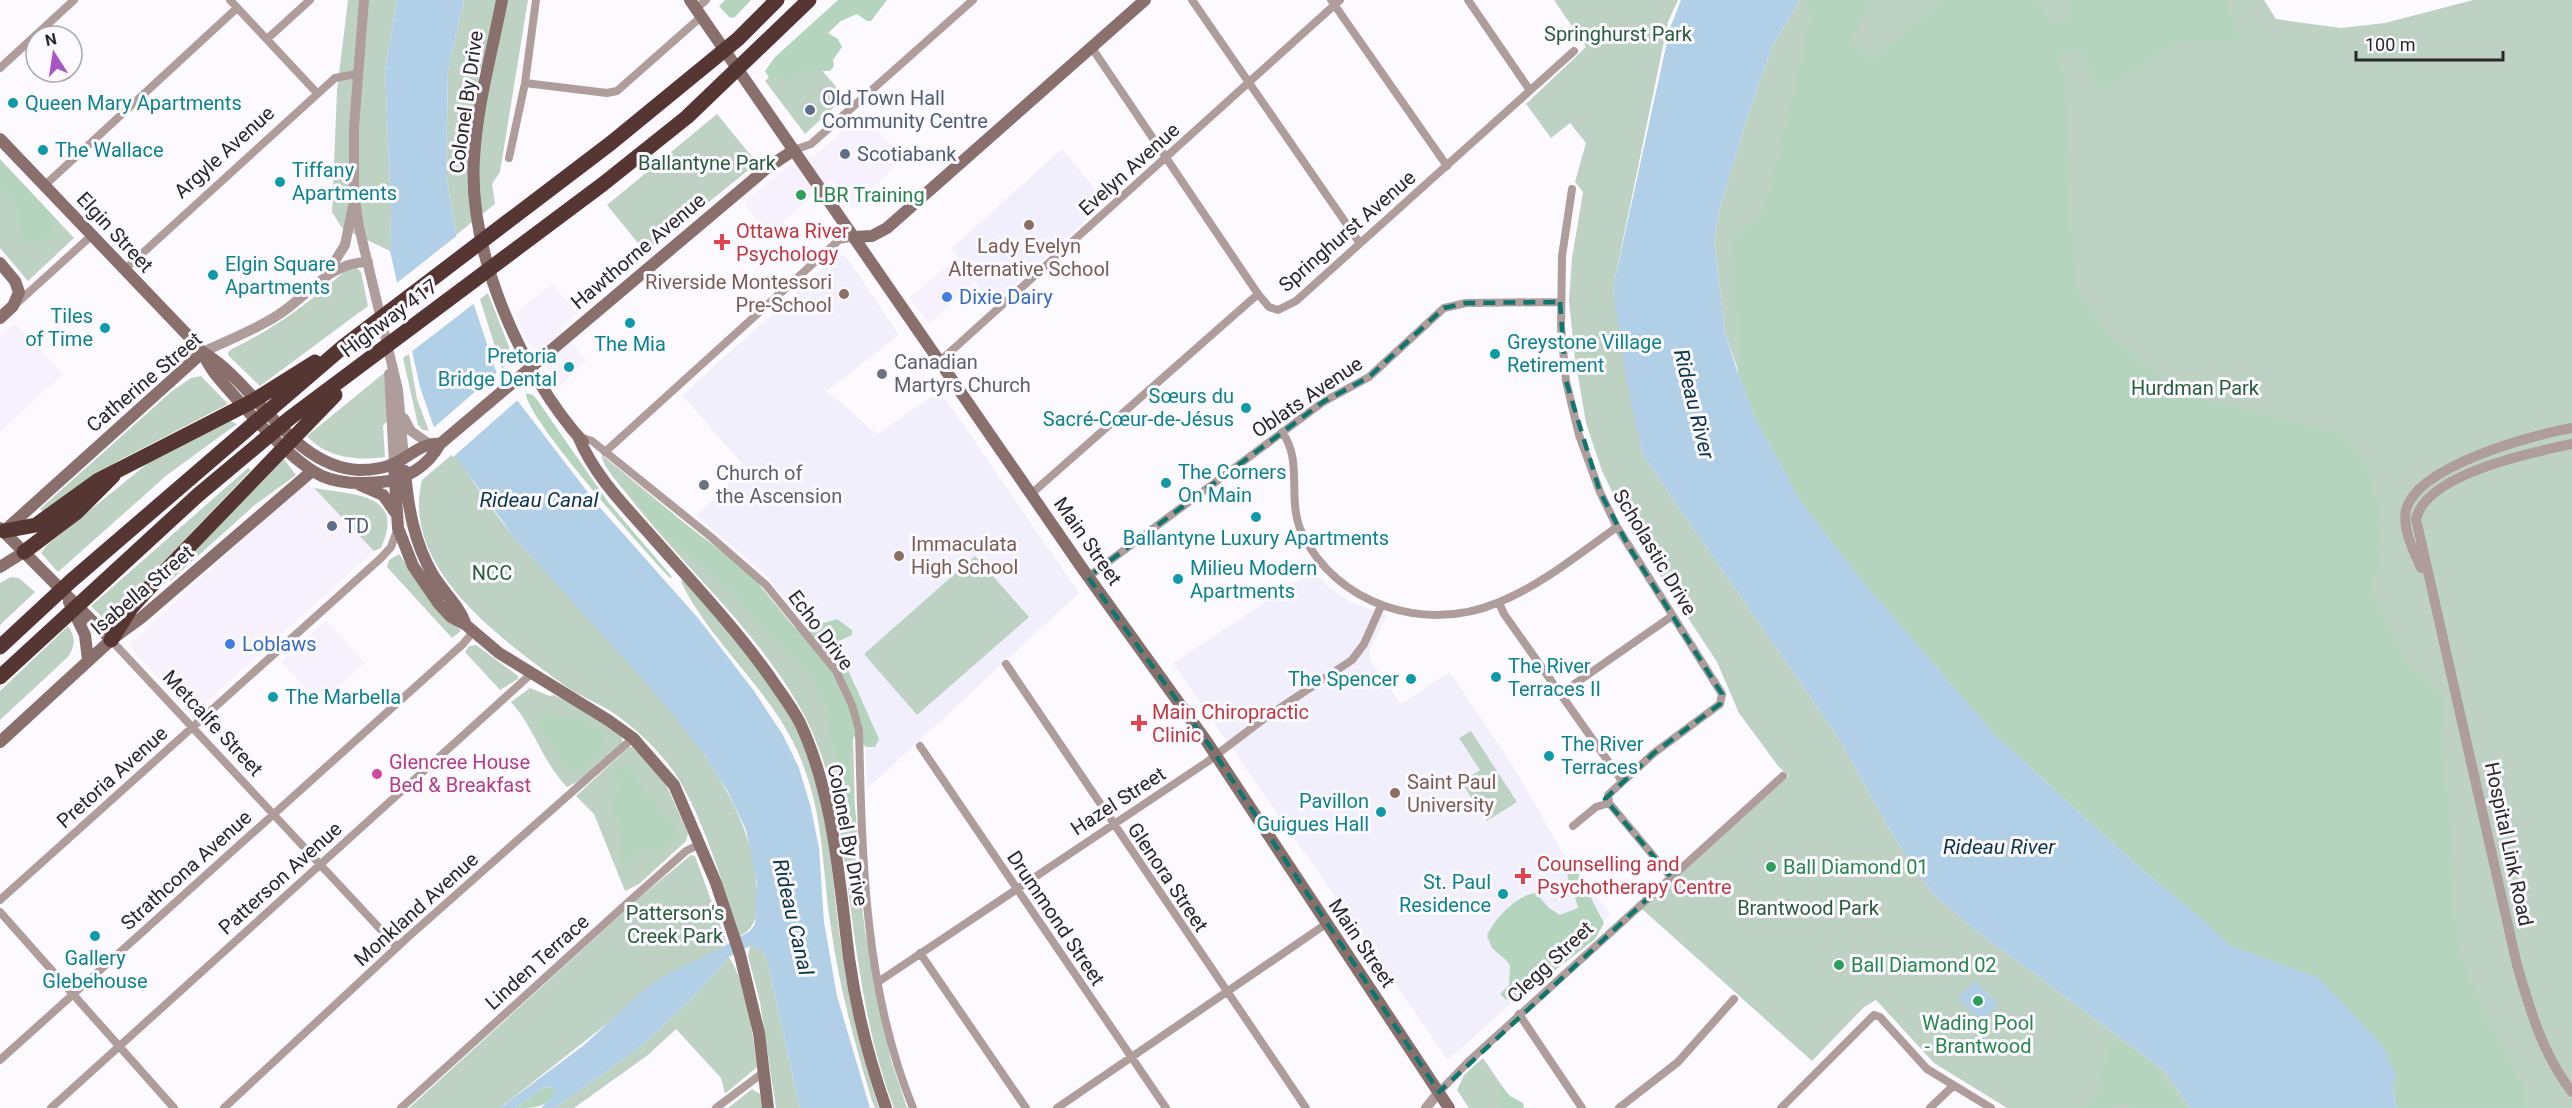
<svg xmlns="http://www.w3.org/2000/svg" width="2572" height="1108" font-family="Roboto,sans-serif">
  <rect width="100%" height="100%" fill="#fdfaff"/>
  <path fill="#f7f0fd" d="M861 113 903 158 852 209 832 179 769 234 743 203 787 167 816 155Z
    M958 257 975 282 929 324 910 297Z
    M553 284 577 313 560 329 587 361 559 387 524 335 516 312Z
    M15 323 63 374 0 432V337Z
    M305 483 314 488 374 551 192 715 132 649 131 643Z
    M326 620 365 663 321 704 281 662Z"/>
  <path fill="#f2effc" d="M1062 149 1106 202 992 306 952 248Z
    M839 254 847 258 899 335 827 391 877 434 940 391 1079 593 867 789 865 723 836 662 765 574 696 515 746 468 682 395Z
    M1312 571 1329 587 1351 602 1387 616 1370 649V660L1401 704 1450 672 1512 764 1561 850 1611 915 1448 1060 1173 663Z"/>
  <path fill="#bed2c4" d="M348 0H397L385 70 391 209 390 251 342 228 332 212 337 90Z
    M464 0H528L500 172 492 184 495 204 456 235 446 176 448 70Z
    M1554 0H1678L1668 22 1613 288 1642 454 1836 734 1894 837 1933 894 1974 929 2165 1071 2190 1108H2007L1934 1063 1876 1000 1864 1007 1812 1061 1642 909 1789 776 1778 766 1739 713 1717 662 1632 533 1602 471 1586 423 1575 359 1569 301 1572 258 1583 192 1575 182 1586 143 1570 123 1551 138 1526 104 1586 47Z
    M1800 0H2264L2276 19 2341 28 2385 23 2473 0H2572V1108H2397L2393 1088 2319 979 2229 945 1996 736 1863 582 1801 502 1755 418 1725 333 1714 240 1721 203 1749 112 1772 47Z
    M802 47 845 97 805 134 765 81Z
    M717 114 757 163 646 253 607 205Z
    M0 159 74 238 28 281 0 248Z
    M357 268 361 272 368 306 260 386 229 356 228 352 232 349C275 328 312 301 347 269Z
    M488 293 511 352 510 359 502 369 480 299Z
    M409 354 417 399 429 431 423 430 418 425 403 358Z
    M384 373 387 421 383 426 385 457C358 461 326 458 307 436Z
    M201 376 228 404 118 461 44 512 40 509 172 391 191 378Z
    M230 421 237 424 167 475 58 572 41 553 46 546 153 459Z
    M454 453C474 482 493 512 515 538 594 629 756 767 757 893 757 912 758 927 740 936 724 888 699 802 668 764 653 745 635 728 615 714 599 703 579 696 564 685 502 639 400 569 422 480Z
    M602 455 744 572 853 730 856 856 865 931 891 1060 907 1108H894C869 1043 859 973 850 904 841 833 833 761 795 699 751 625 684 567 631 499 624 489 601 466 602 455Z
    M284 459 296 475 256 504 170 581 168 578 260 481Z
    M248 468 251 470 113 615 102 617 91 606Z
    M314 488C351 495 407 492 381 548L374 551Z
    M399 554 442 612 461 631 452 638 387 567 389 560Z
    M975 556 1029 617 917 715 864 654Z
    M11 577 19 578 35 592 0 625V583Z
    M683 580C728 631 780 685 805 749 829 811 832 879 841 945 849 1000 861 1055 879 1108H875L872 1101C855 1044 839 987 831 928 821 862 825 814 797 750 768 687 711 643 681 582Z
    M68 626C76 637 75 645 69 656L0 720V691Z
    M476 645 518 676V679L500 690 465 652 469 646Z
    M530 688 550 696 554 695 584 710 621 735 623 743 581 780 567 787C543 763 534 727 511 702Z
    M1471 731 1517 802 1487 821 1461 782 1480 770 1459 738Z
    M629 747H633L664 780 688 833 686 841 639 884 625 891 594 814 576 796Z
    M691 855 695 856 727 944 618 1015 500 1108H409L639 898Z
    M750 946 763 951 767 960 800 1108H776L760 1002 748 956Z
    M729 957C748 987 752 1032 757 1067L725 1094 721 1078 676 1029 648 1055 574 1108H555L644 1044 699 991Z
    M1483 1058 1517 1108H1469L1457 1090 1464 1075Z
    M752 1089 760 1094 762 1108H728Z"/>
  <path fill="#b4d4be" d="M725 0H751L735 17 730 18 719 6Z
    M838 0H887L871 21H867L857 14 841 21 828 33 838 39 842 47 833 60 834 66 830 71H794L787 85 781 78H769L765 71 775 57Z
    M1804 0H1869L1851 43 1873 60 1943 0H2033L2044 8 2050 25 2069 20 2067 0H2224L2242 39 2179 41 2100 90 2079 48 2058 55 2063 71 2074 286 2110 336 2179 393 2344 435 2372 477 2382 535 2372 596 2405 661 2441 697 2457 948 2483 1012 2527 1093V1108H2397L2393 1088 2396 1076 2383 1046 2319 979 2229 945 2199 916 2141 869 1996 736 1863 582 1801 502 1755 418 1738 373 1735 237 1765 210 1812 14Z
    M0 160 56 219 52 237 21 245 16 204 0 185Z
    M526 393 533 395 538 401 608 502 672 577 670 578C647 554 524 416 526 393Z
    M632 484 748 571 795 628 800 630 837 619 852 630V635L836 642 835 648 840 652 879 739 875 747H866L854 736C841 766 866 828 854 861L849 855 853 821 841 771 834 754 827 708 811 674 764 629 734 593 656 527 626 485Z
    M545 711 554 717 579 718 606 734 604 751 580 770 568 771C560 753 545 739 538 720L540 713Z
    M624 766 634 772 645 794 655 798 657 810C668 817 679 826 675 841L661 848H642L631 864 622 860V831L613 810 618 790 616 770Z
    M1572 868 1577 871 1604 923 1595 939 1516 1001 1505 999 1500 994 1509 985 1510 966 1507 961 1492 948 1487 936C1494 919 1516 895 1536 893L1549 908 1560 915 1578 908C1576 896 1568 884 1567 872Z
    M2110 1041C2138 1038 2171 1089 2186 1108H2136L2120 1104 2112 1108H2088L2090 1100 2106 1087 2100 1075 2107 1064 2105 1046Z
    M1502 1086 1510 1096 1523 1103 1524 1108H1502L1498 1088Z
    M552 1087 556 1092C546 1108 535 1108 516 1108L543 1088Z"/>
  <path fill="#b1d0e7" d="M397 0H464L448 70 446 176 456 235 473 302 497 374 596 503 698 618 754 691 783 735 799 768 811 808 819 848 824 922 837 996 870 1108H800L767 960 763 951 750 946 729 957 699 991 644 1044 555 1108H541L556 1092 551 1087 543 1088 516 1108H500L584 1045 645 989 666 975 714 952 750 931 755 924 757 882 746 830 727 790 706 757 661 700 513 536 433 425 420 387 390 251 391 209 385 70Z
    M1681 0H1800L1772 47 1749 112 1721 203 1714 240 1725 333 1738 373 1755 418 1801 502 1863 582 1996 736 2141 869 2199 916 2229 945 2319 978 2383 1046 2396 1076 2393 1088 2397 1108H2190L2165 1071 1974 929 1933 894 1894 837 1836 734 1642 454 1626 379 1613 288 1670 28Z
    M1975 981 1998 1004 1981 1022 1958 998Z"/>
  <path fill="#fdfaff" d="M459 234 476 302 411 352 393 286Z
    M499 371 520 398 453 457 432 429Z"/>
  <g fill="none" stroke-linecap="round" stroke-linejoin="round">
    <path stroke="#ae9d9b" stroke-width="8" d="M230 0 317 93
      M1192 0 1359 242
      M1331 0 1447 166
      M1468 0 1529 89
      M696 9 706 0
      M267 39 310 0
      M1092 48 1258 294 1269 307 1278 310 1296 301 1574 51
      M0 68 74 0
      M525 83 607 93 617 91 702 16
      M794 150 811 144 973 0
      M509 158 525 83 536 0
      M44 186 237 8
      M1572 189 1562 256 1561 327 1566 381 1579 435 1600 492 1617 527 1722 694 1720 704 1654 753 1608 795 1609 803 1671 877
      M124 270 335 78 356 74
      M16 304 91 236
      M939 362 1340 0
      M1282 432C1304 462 1286 500 1302 533 1336 605 1425 633 1497 603 1540 586 1579 554 1617 527
      M580 437 592 441 711 537 766 585 836 671 852 705 859 730C862 857 864 988 913 1108
      M605 452 839 240 855 237
      M1031 494 1258 294
      M1088 577 1323 402 1369 377 1444 308 1466 303 1560 302
      M1499 603 1504 614 1622 781
      M111 640 397 947
      M1006 664 1306 1108
      M1560 694 1672 616
      M920 746 1166 1108
      M1573 826 1596 807 1609 803
      M0 900 381 558 391 547 398 528
      M0 912 174 1108
      M920 953 1026 1108
      M878 982 1207 762 1265 718 1352 660 1364 644 1381 606
      M1519 1014 1582 1108
      M0 1060 463 644 473 632
      M1439 1092 1468 1062 1783 776
      M51 1108 531 674
      M224 1108 407 938 633 738
      M401 1108 624 906 686 851 698 845
      M716 1108 764 1072
      M1057 1108 1326 924
      M1619 1108 1678 1062 1734 999
      M1781 1108 1874 1015 1880 1017 1927 1069 1991 1108
      M1930 1108 1953 1086"/>
    <path stroke="#ae9d9b" stroke-width="10" d="M364 0 354 127V194L359 227 398 390 404 459
      M328 272 345 245 353 206
      M203 352C228 340 255 330 278 315 308 296 329 262 368 262
      M389 374 394 464
      M404 418 411 431 428 443
      M2572 444C2533 452 2426 474 2416 519L2517 965C2530 1010 2543 1055 2572 1092
      M2421 568C2414 551 2402 530 2406 510 2417 466 2532 435 2572 428
      M1426 1108 1439 1092"/>
    <path stroke="#89706d" stroke-width="12" d="M502 0C492 52 477 105 474 158 468 252 521 373 583 442
      M690 0 1082 568 1207 742 1449 1108
      M0 139 196 344C204 354 208 365 216 375 239 402 291 462 322 476 340 484 362 484 381 482 406 480 428 466 440 444L767 168 794 150
      M855 237 872 236 887 228 1145 0
      M0 263 15 281 19 292 13 306 0 318
      M204 353C257 385 292 467 359 470 371 470 383 469 395 463 411 456 422 442 440 444
      M578 436C593 473 621 502 647 531 689 579 733 625 770 677 780 692 792 707 800 723 834 795 839 880 849 958 856 1008 869 1060 886 1108
      M394 464 398 528 413 566 439 604 451 617 466 625 499 653 608 720 633 738 674 785 716 883 740 955 759 1033 768 1108
      M405 471C408 508 414 542 433 575 444 593 459 605 466 625
      M360 485 383 495 395 512
      M0 528 111 640
      M3 532 203 352
      M0 567 24 552
      M69 602 85 635 88 660
      M0 742 111 640 141 618 312 471"/>
    <path stroke="#563633" stroke-width="15" d="M4 531 36 525 97 481 253 401 315 362
      M24 552 77 512 113 476
      M111 640 131 608 148 589 335 395
      M0 647 71 581 344 346 611 143 738 39 777 0
      M0 677 198 495 290 418 603 184 687 117 809 0"/>
  </g>
  <path fill="none" stroke="#0f766e" stroke-width="4.5" stroke-dasharray="12 8" stroke-linejoin="round" d="M1560 302 1566 381 1600 492 1629 547 1722 694 1720 704 1654 753 1605 799 1671 877 1439 1092 1207 742 1088 577 1323 402 1369 377 1444 308 1466 303Z"/>
  <g fill="#0f9aa8" stroke="#fdfaff" stroke-width="2">
    <circle cx="13" cy="103" r="6"/>
    <circle cx="43" cy="150" r="6"/>
    <circle cx="280" cy="182" r="6"/>
    <circle cx="213" cy="275" r="6"/>
    <circle cx="630" cy="323" r="6"/>
    <circle cx="105" cy="328" r="6"/>
    <circle cx="1495" cy="354" r="6"/>
    <circle cx="569" cy="367" r="6"/>
    <circle cx="1246" cy="408" r="6"/>
    <circle cx="1166" cy="483" r="6"/>
    <circle cx="1256" cy="517" r="6"/>
    <circle cx="1178" cy="579" r="6"/>
    <circle cx="1496" cy="677" r="6"/>
    <circle cx="1411" cy="679" r="6"/>
    <circle cx="273" cy="697" r="6"/>
    <circle cx="1549" cy="756" r="6"/>
    <circle cx="1381" cy="812" r="6"/>
    <circle cx="1503" cy="894" r="6"/>
    <circle cx="95" cy="936" r="6"/>
  </g>
  <g fill="#5c6f8a" stroke="#fdfaff" stroke-width="2">
    <circle cx="810" cy="110" r="6"/>
    <circle cx="845" cy="154" r="6"/>
    <circle cx="332" cy="526" r="6"/>
  </g>
  <g fill="#2e9e5b" stroke="#fdfaff" stroke-width="2">
    <circle cx="801" cy="195" r="6"/>
    <circle cx="1771" cy="867" r="6"/>
    <circle cx="1839" cy="965" r="6"/>
    <circle cx="1978" cy="1001" r="6"/>
  </g>
  <g fill="#8d6e63" stroke="#fdfaff" stroke-width="2">
    <circle cx="1029" cy="225" r="6"/>
    <circle cx="844" cy="294" r="6"/>
    <circle cx="899" cy="556" r="6"/>
    <circle cx="1395" cy="793" r="6"/>
  </g>
  <g fill="#e0444e" stroke="#fdfaff" stroke-width="2">
    <path d="M719 233h6v6h6v6h-6v6h-6v-6h-6v-6h6z"/>
    <path d="M1136 714h6v6h6v6h-6v6h-6v-6h-6v-6h6z"/>
    <path d="M1520 867h6v6h6v6h-6v6h-6v-6h-6v-6h6z"/>
  </g>
  <g fill="#3f7fe0" stroke="#fdfaff" stroke-width="2">
    <circle cx="947" cy="297" r="6"/>
    <circle cx="230" cy="644" r="6"/>
  </g>
  <g fill="#6b7280" stroke="#fdfaff" stroke-width="2">
    <circle cx="882" cy="374" r="6"/>
    <circle cx="704" cy="485" r="6"/>
  </g>
  <circle fill="#d1479c" stroke="#fdfaff" stroke-width="2" cx="377" cy="774" r="6"/>
  <g text-anchor="middle" stroke-width="6" stroke-linejoin="round" paint-order="stroke">
    <g font-size="20" fill="#295d3e" stroke="#fdfaff">
      <text x="1618" y="41">Springhurst Park</text>
      <text x="707" y="170">Ballantyne Park</text>
      <text x="2195" y="395">Hurdman Park</text>
      <text x="492" y="580">NCC</text>
      <text x="1808" y="915">Brantwood Park</text>
      <text x="675" y="920">Patterson's<tspan x="675" dy="23">Creek Park</tspan></text>
    </g>
    <g font-size="20" fill="#4e5e75" stroke="#fdfaff" text-anchor="start">
      <text x="822" y="105">Old Town Hall<tspan x="822" dy="23">Community Centre</tspan></text>
      <text x="857" y="161">Scotiabank</text>
      <text x="344" y="533">TD</text>
    </g>
    <g font-size="20" fill="#282729" stroke="#fdfaff">
      <text transform="translate(466 102) rotate(-82)" y="7">Colonel By Drive</text>
      <text transform="translate(224 152) rotate(-42)" y="7">Argyle Avenue</text>
      <text transform="translate(1129 169) rotate(-42)" y="7">Evelyn Avenue</text>
      <text transform="translate(1347 231) rotate(-41)" y="7">Springhurst Avenue</text>
      <text transform="translate(115 232) rotate(47)" y="7">Elgin Street</text>
      <text transform="translate(638 251) rotate(-40)" y="7">Hawthorne Avenue</text>
      <text transform="translate(389 318) rotate(-37)" y="7">Highway 417</text>
      <text transform="translate(144 382) rotate(-40)" y="7">Catherine Street</text>
      <text transform="translate(1307 397) rotate(-34)" y="7">Oblats Avenue</text>
      <text transform="translate(1088 541) rotate(55)" y="7">Main Street</text>
      <text transform="translate(1655 552) rotate(59)" y="7">Scholastic Drive</text>
      <text transform="translate(142 590) rotate(-40)" y="7">Isabella Street</text>
      <text transform="translate(821 630) rotate(53)" y="7">Echo Drive</text>
      <text transform="translate(213 723) rotate(47)" y="7">Metcalfe Street</text>
      <text transform="translate(112 777) rotate(-42)" y="7">Pretoria Avenue</text>
      <text transform="translate(1118 801) rotate(-33)" y="7">Hazel Street</text>
      <text transform="translate(848 835) rotate(79)" y="7">Colonel By Drive</text>
      <text transform="translate(2509 844) rotate(78)" y="7">Hospital Link Road</text>
      <text transform="translate(186 870) rotate(-42)" y="7">Strathcona Avenue</text>
      <text transform="translate(1168 877) rotate(56)" y="7">Glenora Street</text>
      <text transform="translate(280 878) rotate(-42)" y="7">Patterson Avenue</text>
      <text transform="translate(416 909) rotate(-42)" y="7">Monkland Avenue</text>
      <text transform="translate(1056 918) rotate(56)" y="7">Drummond Street</text>
      <text transform="translate(1362 943) rotate(56)" y="7">Main Street</text>
      <text transform="translate(537 962) rotate(-42)" y="7">Linden Terrace</text>
      <text transform="translate(1550 962) rotate(-43)" y="7">Clegg Street</text>
    </g>
    <g font-size="20" fill="#0d838f" stroke="#fdfaff" text-anchor="start">
      <text x="25" y="110">Queen Mary Apartments</text>
      <text x="55" y="157">The Wallace</text>
      <text x="292" y="177">Tiffany<tspan x="292" dy="23">Apartments</tspan></text>
      <text x="225" y="271">Elgin Square<tspan x="225" dy="23">Apartments</tspan></text>
      <text x="93" y="323" text-anchor="end">Tiles<tspan x="93" dy="23">of Time</tspan></text>
      <text x="1507" y="349">Greystone Village<tspan x="1507" dy="23">Retirement</tspan></text>
      <text x="630" y="351" text-anchor="middle">The Mia</text>
      <text x="557" y="363" text-anchor="end">Pretoria<tspan x="557" dy="23">Bridge Dental</tspan></text>
      <text x="1234" y="403" text-anchor="end">Sœurs du<tspan x="1234" dy="23">Sacré-Cœur-de-Jésus</tspan></text>
      <text x="1178" y="479">The Corners<tspan x="1178" dy="23">On Main</tspan></text>
      <text x="1256" y="545" text-anchor="middle">Ballantyne Luxury Apartments</text>
      <text x="1190" y="575">Milieu Modern<tspan x="1190" dy="23">Apartments</tspan></text>
      <text x="1508" y="673">The River<tspan x="1508" dy="23">Terraces II</tspan></text>
      <text x="1399" y="686" text-anchor="end">The Spencer</text>
      <text x="285" y="704">The Marbella</text>
      <text x="1561" y="751">The River<tspan x="1561" dy="23">Terraces</tspan></text>
      <text x="1369" y="808" text-anchor="end">Pavillon<tspan x="1369" dy="23">Guigues Hall</tspan></text>
      <text x="1491" y="889" text-anchor="end">St. Paul<tspan x="1491" dy="23">Residence</tspan></text>
      <text x="95" y="965" text-anchor="middle">Gallery<tspan x="95" dy="23">Glebehouse</tspan></text>
    </g>
    <g font-size="20" fill="#27864d" stroke="#fdfaff" text-anchor="start">
      <text x="813" y="202">LBR Training</text>
      <text x="1783" y="874">Ball Diamond 01</text>
      <text x="1851" y="972">Ball Diamond 02</text>
      <text x="1978" y="1030" text-anchor="middle">Wading Pool<tspan x="1978" dy="23">- Brantwood</tspan></text>
    </g>
    <g font-size="20" fill="#be3a42" stroke="#fdfaff" text-anchor="start">
      <text x="736" y="238">Ottawa River<tspan x="736" dy="23">Psychology</tspan></text>
      <text x="1152" y="719">Main Chiropractic<tspan x="1152" dy="23">Clinic</tspan></text>
      <text x="1537" y="871">Counselling and<tspan x="1537" dy="23">Psychotherapy Centre</tspan></text>
    </g>
    <g font-size="20" fill="#785e54" stroke="#fdfaff" text-anchor="start">
      <text x="1029" y="253" text-anchor="middle">Lady Evelyn<tspan x="1029" dy="23">Alternative School</tspan></text>
      <text x="832" y="289" text-anchor="end">Riverside Montessori<tspan x="832" dy="23">Pre-School</tspan></text>
      <text x="911" y="551">Immaculata<tspan x="911" dy="23">High School</tspan></text>
      <text x="1407" y="789">Saint Paul<tspan x="1407" dy="23">University</tspan></text>
    </g>
    <g font-size="20" fill="#366cbe" stroke="#fdfaff" text-anchor="start">
      <text x="959" y="304">Dixie Dairy</text>
      <text x="242" y="651">Loblaws</text>
    </g>
    <g font-size="20" fill="#5b616d" stroke="#fdfaff" text-anchor="start">
      <text x="894" y="369">Canadian<tspan x="894" dy="23">Martyrs Church</tspan></text>
      <text x="716" y="480">Church of<tspan x="716" dy="23">the Ascension</tspan></text>
    </g>
    <g font-size="20" fill="#b23c85" stroke="#fdfaff" text-anchor="start">
      <text x="389" y="769">Glencree House<tspan x="389" dy="23">Bed &amp; Breakfast</tspan></text>
    </g>
    <g font-size="21" font-style="italic" fill="#0c354d" stroke="#fdfaff">
      <text transform="translate(1694 404) rotate(76)" y="7">Rideau River</text>
      <text x="539" y="507">Rideau Canal</text>
      <text x="1999" y="854">Rideau River</text>
      <text transform="translate(793 917) rotate(77)" y="7">Rideau Canal</text>
    </g>
  </g>
  <g transform="translate(54 54) rotate(348)"><circle r="28" fill="#fdfaff" stroke="#a8a6a9" stroke-width="1.5"/>
  <path d="M0-4.5L10 22L0 15L-10 22Z" fill="#a955c4"/>
  <text y="-9" font-size="16" font-weight="bold" text-anchor="middle" fill="#282729">N</text>
  </g>
  <path d="M2356 51v9h147v-9" fill="none" stroke="#282729" stroke-width="3"/>
  <text x="2365" y="51" font-size="18" fill="#282729" stroke="#fdfaff" stroke-width="4.5" paint-order="stroke">100 m</text>
</svg>
